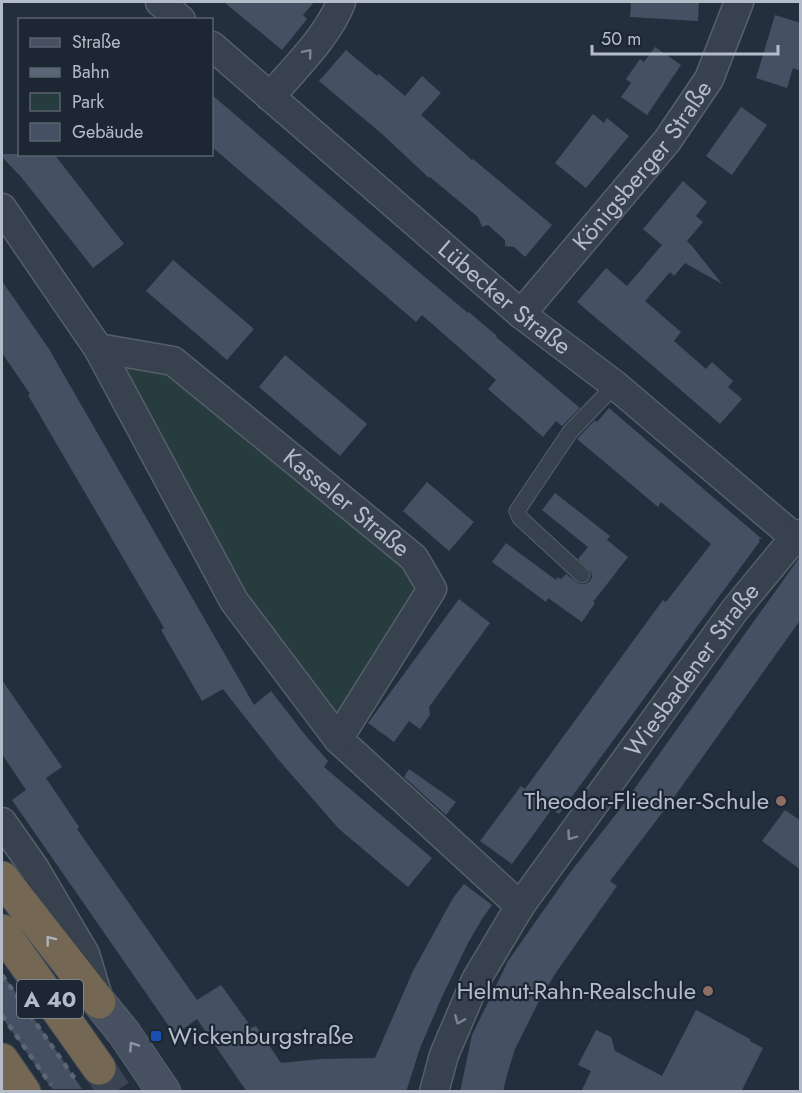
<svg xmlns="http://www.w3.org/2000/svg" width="802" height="1093" font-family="Jost,sans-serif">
  <rect width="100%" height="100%" fill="#242f3e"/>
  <path fill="#263c3f" d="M116 364 166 372 407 560 421 593 338 717 241 596Z"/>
  <path fill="#455162" d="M224 2H314L303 15 307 19 282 50Z
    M631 2H699L698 21 630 17Z
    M775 15 801 23V71L793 68 787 88 756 78Z
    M655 47 681 65 647 115 621 97 631 83 626 79 640 59 644 62Z
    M346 50 377 76 379 74 405 96 422 76 441 93 421 115 472 160 473 159 552 225 525 257 514 247 505 246V240L488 225 482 227 478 217 430 177 429 178 382 134 319 81Z
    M212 95 419 272 468 313 469 312 497 336 496 337 580 408 562 426 556 421 543 437 488 389 496 380 422 315 416 322 212 147Z
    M741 107 767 125 732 175 706 156Z
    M593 114 604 123 607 118 629 136 586 188 555 163Z
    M2 154H54L124 244 93 268 22 178 2 157Z
    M683 181 707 202 696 216 703 222 687 241 692 246 722 284 685 263 674 276 670 272 645 301 681 332 674 341 706 369 712 362 733 381 728 387 742 399 720 424 653 366 577 302 606 268 627 286 662 245 643 229Z
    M173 260 254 329 227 360 146 291Z
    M2 281 49 349 254 705 271 691 306 736 328 761 324 767 432 858 408 887 339 829 277 758 223 689 202 701 161 630 164 628 28 395 30 394 2 353Z
    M285 355 367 424 340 456 259 387Z
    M609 408 762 539H758L760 541 559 814 552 809 512 864 480 841 521 786 525 789 663 600 666 602 711 544 661 502 658 507 577 439 595 420 597 422Z
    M427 482 474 522 449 551 403 511Z
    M555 493 610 536 607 540 628 557 593 602 595 603 582 622 548 598 546 602 492 562 506 543 556 580 557 577 561 579 566 574 579 584H585L590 581 592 577 591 572 578 559 588 547 542 510Z
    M799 558H801V619L672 800 610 881 617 886 557 971 541 997 515 1049 507 1075 503 1092H460L472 1035 508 961 569 874 620 809Z
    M459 599 490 623 429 707 430 715 420 729 409 721 394 742 368 723Z
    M2 680 62 767 46 778 79 827 77 829 197 1000 221 985 252 1028 256 1026 281 1063 320 1059 375 1058 413 971 453 898 464 884 492 905 482 919 468 943 441 999 420 1048 406 1092H247L197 1019 175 1035 12 800 26 790 2 754Z
    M409 769 456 802 446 815 404 777Z
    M785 810 801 821V870L762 841Z
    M2 973 58 1053 82 1089H52L2 1017Z
    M696 1010 750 1039V1041L763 1048 741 1092H581L591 1071 578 1065 596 1030 611 1037 615 1051 662 1076Z"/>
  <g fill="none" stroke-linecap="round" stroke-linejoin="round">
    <path stroke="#3a4453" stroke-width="33" stroke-dasharray="33 16" stroke-linecap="butt" d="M99 1068 115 1092"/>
    <g stroke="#565f6c" stroke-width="17">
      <path id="lane" d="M582 575 520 518 517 511 570 432 615 385"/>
    </g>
    <g stroke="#565f6c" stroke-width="31">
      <g id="street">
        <path d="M160 2 181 20"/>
        <path id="s1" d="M212 46 521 314 615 385 800 542"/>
        <path d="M270 97C293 70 329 35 341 2"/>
        <path id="s2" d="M2 208 98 348 173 361 414 558 432 589 338 739 520 906"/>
        <path id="s3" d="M521 314 667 141 709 79 739 2"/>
        <path d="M98 348 234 601 338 739"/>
        <path d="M2 822 35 869 85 954 98 997"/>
        <path id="s4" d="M434 1092 444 1055 476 980 520 906 734 611 795 537 800 534"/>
      </g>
    </g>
    <g stroke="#565f6c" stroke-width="35">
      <path id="secondary" d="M99 1002 124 1033 164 1092"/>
    </g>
    <g stroke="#434c59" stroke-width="35">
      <path id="highway" d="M2 878 99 1002
        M2 931 99 1068
        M2 1060 24 1092"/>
    </g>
    <use href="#lane" stroke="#38414e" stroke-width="15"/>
    <use href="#street" stroke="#38414e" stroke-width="28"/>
    <use href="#secondary" stroke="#465061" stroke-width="33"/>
    <use href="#highway" stroke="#746855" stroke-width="33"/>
    <path stroke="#5a6575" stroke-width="4.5" stroke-dasharray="6 6" stroke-linecap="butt" d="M2 975 75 1079
      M2 1015 51 1085"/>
  </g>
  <defs><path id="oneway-chevron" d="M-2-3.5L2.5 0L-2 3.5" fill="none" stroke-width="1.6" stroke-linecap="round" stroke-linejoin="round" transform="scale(1.5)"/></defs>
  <g stroke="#7c8592">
    <use href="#oneway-chevron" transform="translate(308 53) rotate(-50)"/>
    <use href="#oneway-chevron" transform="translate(571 836) rotate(126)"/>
    <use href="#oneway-chevron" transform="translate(459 1020) rotate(113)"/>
  </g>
  <use stroke="#aeb4bd" href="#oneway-chevron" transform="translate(50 940) rotate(-128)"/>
  <use stroke="#8e96a5" href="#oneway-chevron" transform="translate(133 1046) rotate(-124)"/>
  <g fill="#8d6e63" stroke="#1d2633" stroke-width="2">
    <circle cx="781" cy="801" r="6"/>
    <circle cx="708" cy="991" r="6"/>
  </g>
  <rect fill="#1a4fb4" stroke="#1d2633" stroke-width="2" x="150" y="1030" width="12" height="12" rx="3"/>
  <g text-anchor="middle" stroke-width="4.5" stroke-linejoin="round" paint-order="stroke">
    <rect fill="#1d2633" stroke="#878f9c" stroke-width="1.5" x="17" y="980" width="66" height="38" rx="4.5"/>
    <g font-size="22" font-weight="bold" fill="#b4bcc9">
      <text x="50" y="1007">A 40</text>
    </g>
    <g font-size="24" fill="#b4bcc9" stroke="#1d2633">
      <text dy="8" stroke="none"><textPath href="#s3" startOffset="192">Königsberger Straße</textPath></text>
      <text dy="8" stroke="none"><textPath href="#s1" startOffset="386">Lübecker Straße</textPath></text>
      <text dy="8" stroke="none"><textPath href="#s2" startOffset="470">Kasseler Straße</textPath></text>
      <text dy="8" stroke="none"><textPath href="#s4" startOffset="498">Wiesbadener Straße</textPath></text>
    </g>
    <g font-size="24" fill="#b4bcc9" stroke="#1d2633" text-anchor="end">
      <text x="769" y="809">Theodor-Fliedner-Schule</text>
      <text x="696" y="999">Helmut-Rahn-Realschule</text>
      <text x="168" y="1044" text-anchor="start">Wickenburgstraße</text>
    </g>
  </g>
  <rect width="802" height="1093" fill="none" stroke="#b4bcc9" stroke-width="6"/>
  <rect x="18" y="18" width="195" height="138" fill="#1d2633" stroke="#59626f" stroke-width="1.5"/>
  <rect x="30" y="38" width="30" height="9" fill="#465061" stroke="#59626f" stroke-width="1.5"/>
  <text x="72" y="48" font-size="18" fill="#b4bcc9">Straße</text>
  <rect x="30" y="68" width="30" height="9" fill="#5a6575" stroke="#59626f" stroke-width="1.5"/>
  <text x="72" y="78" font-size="18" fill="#b4bcc9">Bahn</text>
  <rect x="30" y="93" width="30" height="18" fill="#263c3f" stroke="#59626f" stroke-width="1.5"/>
  <text x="72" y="108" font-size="18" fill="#b4bcc9">Park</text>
  <rect x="30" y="123" width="30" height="18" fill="#455162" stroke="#59626f" stroke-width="1.5"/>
  <text x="72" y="138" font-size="18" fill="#b4bcc9">Gebäude</text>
  <path d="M592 45v9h186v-9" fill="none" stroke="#b4bcc9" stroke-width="3"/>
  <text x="601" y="45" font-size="18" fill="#b4bcc9" stroke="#1d2633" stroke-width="4.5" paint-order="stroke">50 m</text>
</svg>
